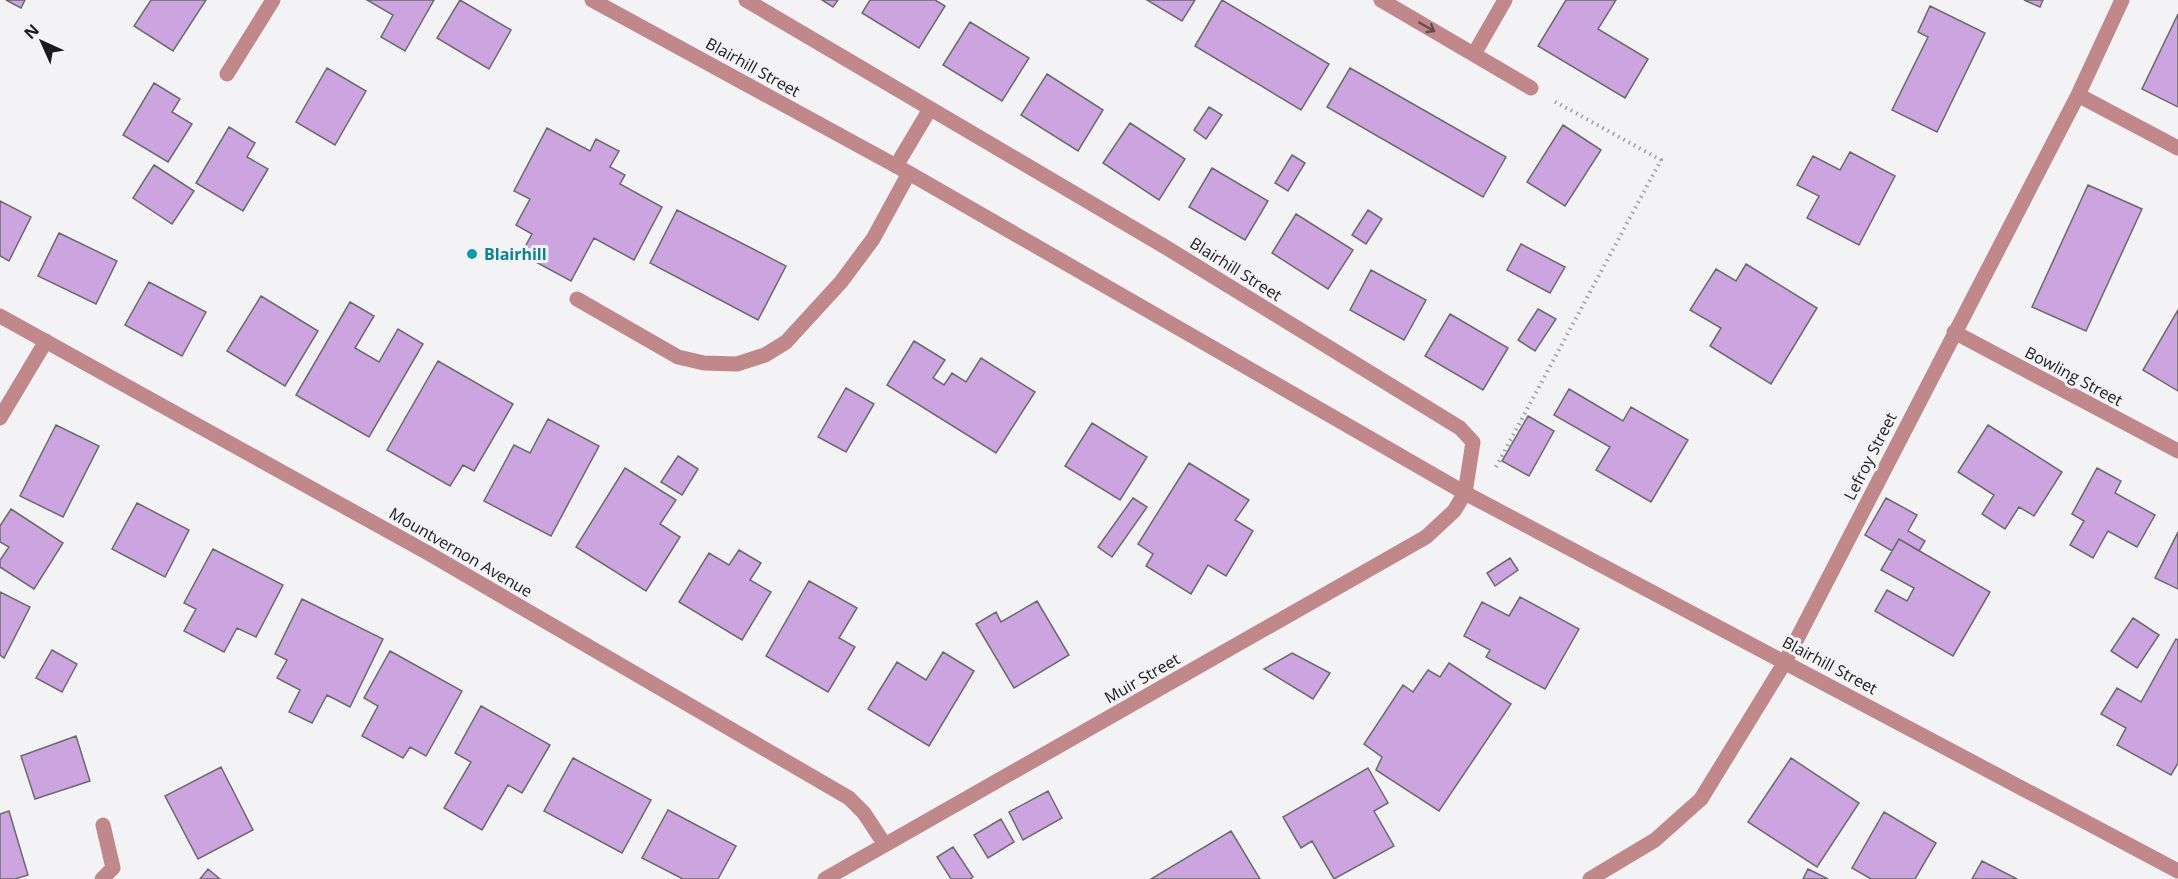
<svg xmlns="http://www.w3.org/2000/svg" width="2178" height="879" font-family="'Open Sans',sans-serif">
  <rect width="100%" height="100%" fill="#f3f3f6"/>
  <path fill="#cca4df" stroke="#6b6a6c" stroke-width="1.5" d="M6 0H25L21 8Z
    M151 0H206L173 51 134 26Z
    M367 0H434L405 51 381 37 393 15Z
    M460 0 511 30 489 69 437 38Z
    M822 0H838L833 7Z
    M870 0H935L945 6 919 48 862 13Z
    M1147 0H1195L1182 21Z
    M1222 0 1329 64 1301 110 1195 46Z
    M1566 0H1616L1598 29 1648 59 1625 98 1538 46Z
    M2024 0H2043L2040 7Z
    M1930 6 1985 33 1937 132 1892 110 1928 37 1918 32Z
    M2178 14V107L2142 89Z
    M970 22 1029 58 1002 101 943 65Z
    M327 68 366 91 335 145 296 122Z
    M1350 68 1506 157 1483 197 1327 107Z
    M1047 74 1103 110 1078 151 1021 115Z
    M154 83 180 99 172 112 192 124 168 162 123 135Z
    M1209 107 1222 115 1206 139 1194 130Z
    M1130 123 1185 159 1159 200 1103 163Z
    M1563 125 1601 150 1565 206 1527 182Z
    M229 127 255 143 247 157 268 169 243 211 196 183Z
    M547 128 590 151 596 139 619 151 610 167 625 175 620 184 662 207 634 260 594 238 571 281 521 254 532 234 516 225 530 199 514 191Z
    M1850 152 1895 176 1859 245 1807 218 1819 196 1797 185 1813 156 1840 170Z
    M1292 155 1305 163 1288 191 1275 183Z
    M154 165 194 191 172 224 133 198Z
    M1212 168 1268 201 1245 240 1189 207Z
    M2088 185 2142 209 2086 331 2032 307Z
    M0 201 31 217 9 261 0 256Z
    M677 210 786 266 758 320 650 263Z
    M1368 210 1382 219 1366 244 1352 235Z
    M1296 214 1353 250 1328 289 1272 253Z
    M59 233 117 261 96 304 38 276Z
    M1521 244 1565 267 1550 293 1507 270Z
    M1746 264 1817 308 1771 384 1710 346 1721 328 1690 310 1716 269 1736 281Z
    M1371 270 1426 300 1404 340 1350 310Z
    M149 282 206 312 182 356 125 325Z
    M261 296 318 331 285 386 227 351Z
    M350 302 374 316 355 348 379 362 398 329 423 344 369 437 296 395Z
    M1538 309 1556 319 1535 351 1518 340Z
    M2178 310V391L2143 370Z
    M1450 314 1508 348 1483 390 1425 356Z
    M914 341 945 360 933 378 944 385 952 373 966 382 981 358 1035 392 996 453 887 385Z
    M438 361 513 404 474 471 463 465 450 486 387 450Z
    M846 388 874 404 846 452 818 437Z
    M1569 389 1623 421 1631 407 1688 440 1651 502 1596 470 1610 447 1554 415Z
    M1528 416 1554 431 1529 476 1502 461Z
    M548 419 599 446 551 536 484 501 514 445 530 453Z
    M1092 423 1147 457 1120 500 1065 466Z
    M56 425 99 446 63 517 20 496Z
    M1988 425 2062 472 2034 516 2019 507 2005 529 1982 514 1994 495 1958 472Z
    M678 456 698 469 682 495 661 482Z
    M1189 463 1249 500 1235 520 1253 531 1226 576 1208 565 1191 594 1146 566 1153 554 1138 544Z
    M625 468 676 500 660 524 680 537 646 591 576 547Z
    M2097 468 2121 481 2115 493 2155 515 2137 547 2108 531 2093 558 2070 545 2084 521 2072 514Z
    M1133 498 1147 507 1112 557 1098 547Z
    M1886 498 1917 515 1908 531 1925 541 1919 551 1899 539 1892 551 1865 535Z
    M137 503 189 530 165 577 112 549Z
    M11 509 63 543 34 589 0 567V560L9 547 0 542V526Z
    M2178 532V589L2155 578Z
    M1899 539 1990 592 1953 656 1875 611 1887 590 1907 601 1914 588 1881 570Z
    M213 549 283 585 256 637 237 628 224 652 184 631 196 609 184 603Z
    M739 550 761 563 750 580 771 592 742 640 679 602 709 553 729 565Z
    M1510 558 1518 570 1495 586 1487 573Z
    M809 581 857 608 839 638 855 647 828 692 766 656Z
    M0 592 30 607 4 658 0 655Z
    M1520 597 1579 629 1545 689 1486 657 1490 650 1464 636 1482 602 1509 616Z
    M302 599 383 639 350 707 327 695 312 723 289 712 300 690 277 678 287 660 275 654Z
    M1037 601 1069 655 1014 688 976 624 996 612 1001 622Z
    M2133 618 2159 635 2137 668 2111 651Z
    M2176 639 2178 640V763L2171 775 2117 745 2126 728 2101 714 2117 688 2141 702Z
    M52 650 77 664 62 692 36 678Z
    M390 651 462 691 426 756 410 747 403 758 362 736 378 706 364 698Z
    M943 652 974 671 929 746 868 709 897 662 926 680Z
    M1292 653 1330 673 1313 699 1264 669Z
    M1449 663 1511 704 1439 811 1376 770 1382 757 1364 744 1403 685 1413 692 1428 670 1440 677Z
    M481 706 550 745 522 793 508 785 482 830 444 808 471 762 455 753Z
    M76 736 90 781 35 799 21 756Z
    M573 758 651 800 622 853 544 811Z
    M1791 758 1859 803 1817 867 1748 822Z
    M221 767 253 830 198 859 165 796Z
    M1368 768 1388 803 1374 811 1394 846 1334 879 1312 841 1301 848 1283 817Z
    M1048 791 1062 818 1023 840 1009 812Z
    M668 810 736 846 718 879H683L642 858Z
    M9 811 28 875 15 879H0V814Z
    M1884 812 1936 843 1915 879H1871L1852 868Z
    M1001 819 1014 842 988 858 974 835Z
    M1231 831 1260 879H1151Z
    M953 847 973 877 970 879H951L937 857Z
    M1982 861 2017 879H1972Z
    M208 869 220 879H200Z
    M1808 869 1828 879H1803Z"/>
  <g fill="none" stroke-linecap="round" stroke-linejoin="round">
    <path stroke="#9e9ea0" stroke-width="4" stroke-dasharray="1.5 4.5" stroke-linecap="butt" d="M1496 467 1661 160 1552 100"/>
    <path stroke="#c0888b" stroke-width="15" d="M592 0 909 173 1465 493 2178 871
      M746 0 1167 248 1460 428 1473 442 1465 493 1454 511 1426 537 825 879
      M1381 0 1531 88
      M1474 54 1505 0
      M227 74 273 0
      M2078 95 2178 148
      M896 166 930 109
      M577 299 678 357 704 363 737 364 765 355 786 342 841 282 873 239 909 173
      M0 316 428 553 849 798 864 813 885 845
      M1954 332 2178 451
      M0 418 46 341
      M102 879 113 868 103 825
      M1590 879 1655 840 1701 799 1785 662 2078 95 2122 0"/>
  </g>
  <defs><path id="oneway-shaft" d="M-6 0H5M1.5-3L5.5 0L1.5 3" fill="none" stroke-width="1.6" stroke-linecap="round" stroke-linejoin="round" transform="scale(1.5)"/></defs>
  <use stroke="#654c4e" href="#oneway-shaft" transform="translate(1427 27) rotate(30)"/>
  <circle fill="#0f9aa8" stroke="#f3f3f6" stroke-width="2" cx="472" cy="254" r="6"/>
  <g text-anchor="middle" stroke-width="6" stroke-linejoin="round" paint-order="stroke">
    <g font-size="16" fill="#1b1b1c" stroke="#f3f3f6">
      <text transform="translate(753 67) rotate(29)" y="6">Blairhill Street</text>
      <text transform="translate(1236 269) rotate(32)" y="6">Blairhill Street</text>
      <text transform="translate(2074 376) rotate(28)" y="6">Bowling Street</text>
      <text transform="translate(1870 456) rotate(-63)" y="6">Lefroy Street</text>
      <text transform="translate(461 552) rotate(30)" y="6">Mountvernon Avenue</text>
      <text transform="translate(1830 665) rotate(28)" y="6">Blairhill Street</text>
      <text transform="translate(1142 678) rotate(-30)" y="6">Muir Street</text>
    </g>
    <g font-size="16" font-weight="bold" fill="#0d838f" stroke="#f3f3f6" text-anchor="start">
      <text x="484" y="260">Blairhill</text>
    </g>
  </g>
  <g transform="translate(42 42) rotate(315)" stroke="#f3f3f6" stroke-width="4.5" paint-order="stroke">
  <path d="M0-4.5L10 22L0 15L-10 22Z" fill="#1b1b1c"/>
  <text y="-9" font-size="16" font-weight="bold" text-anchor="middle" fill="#1b1b1c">N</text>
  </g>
</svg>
